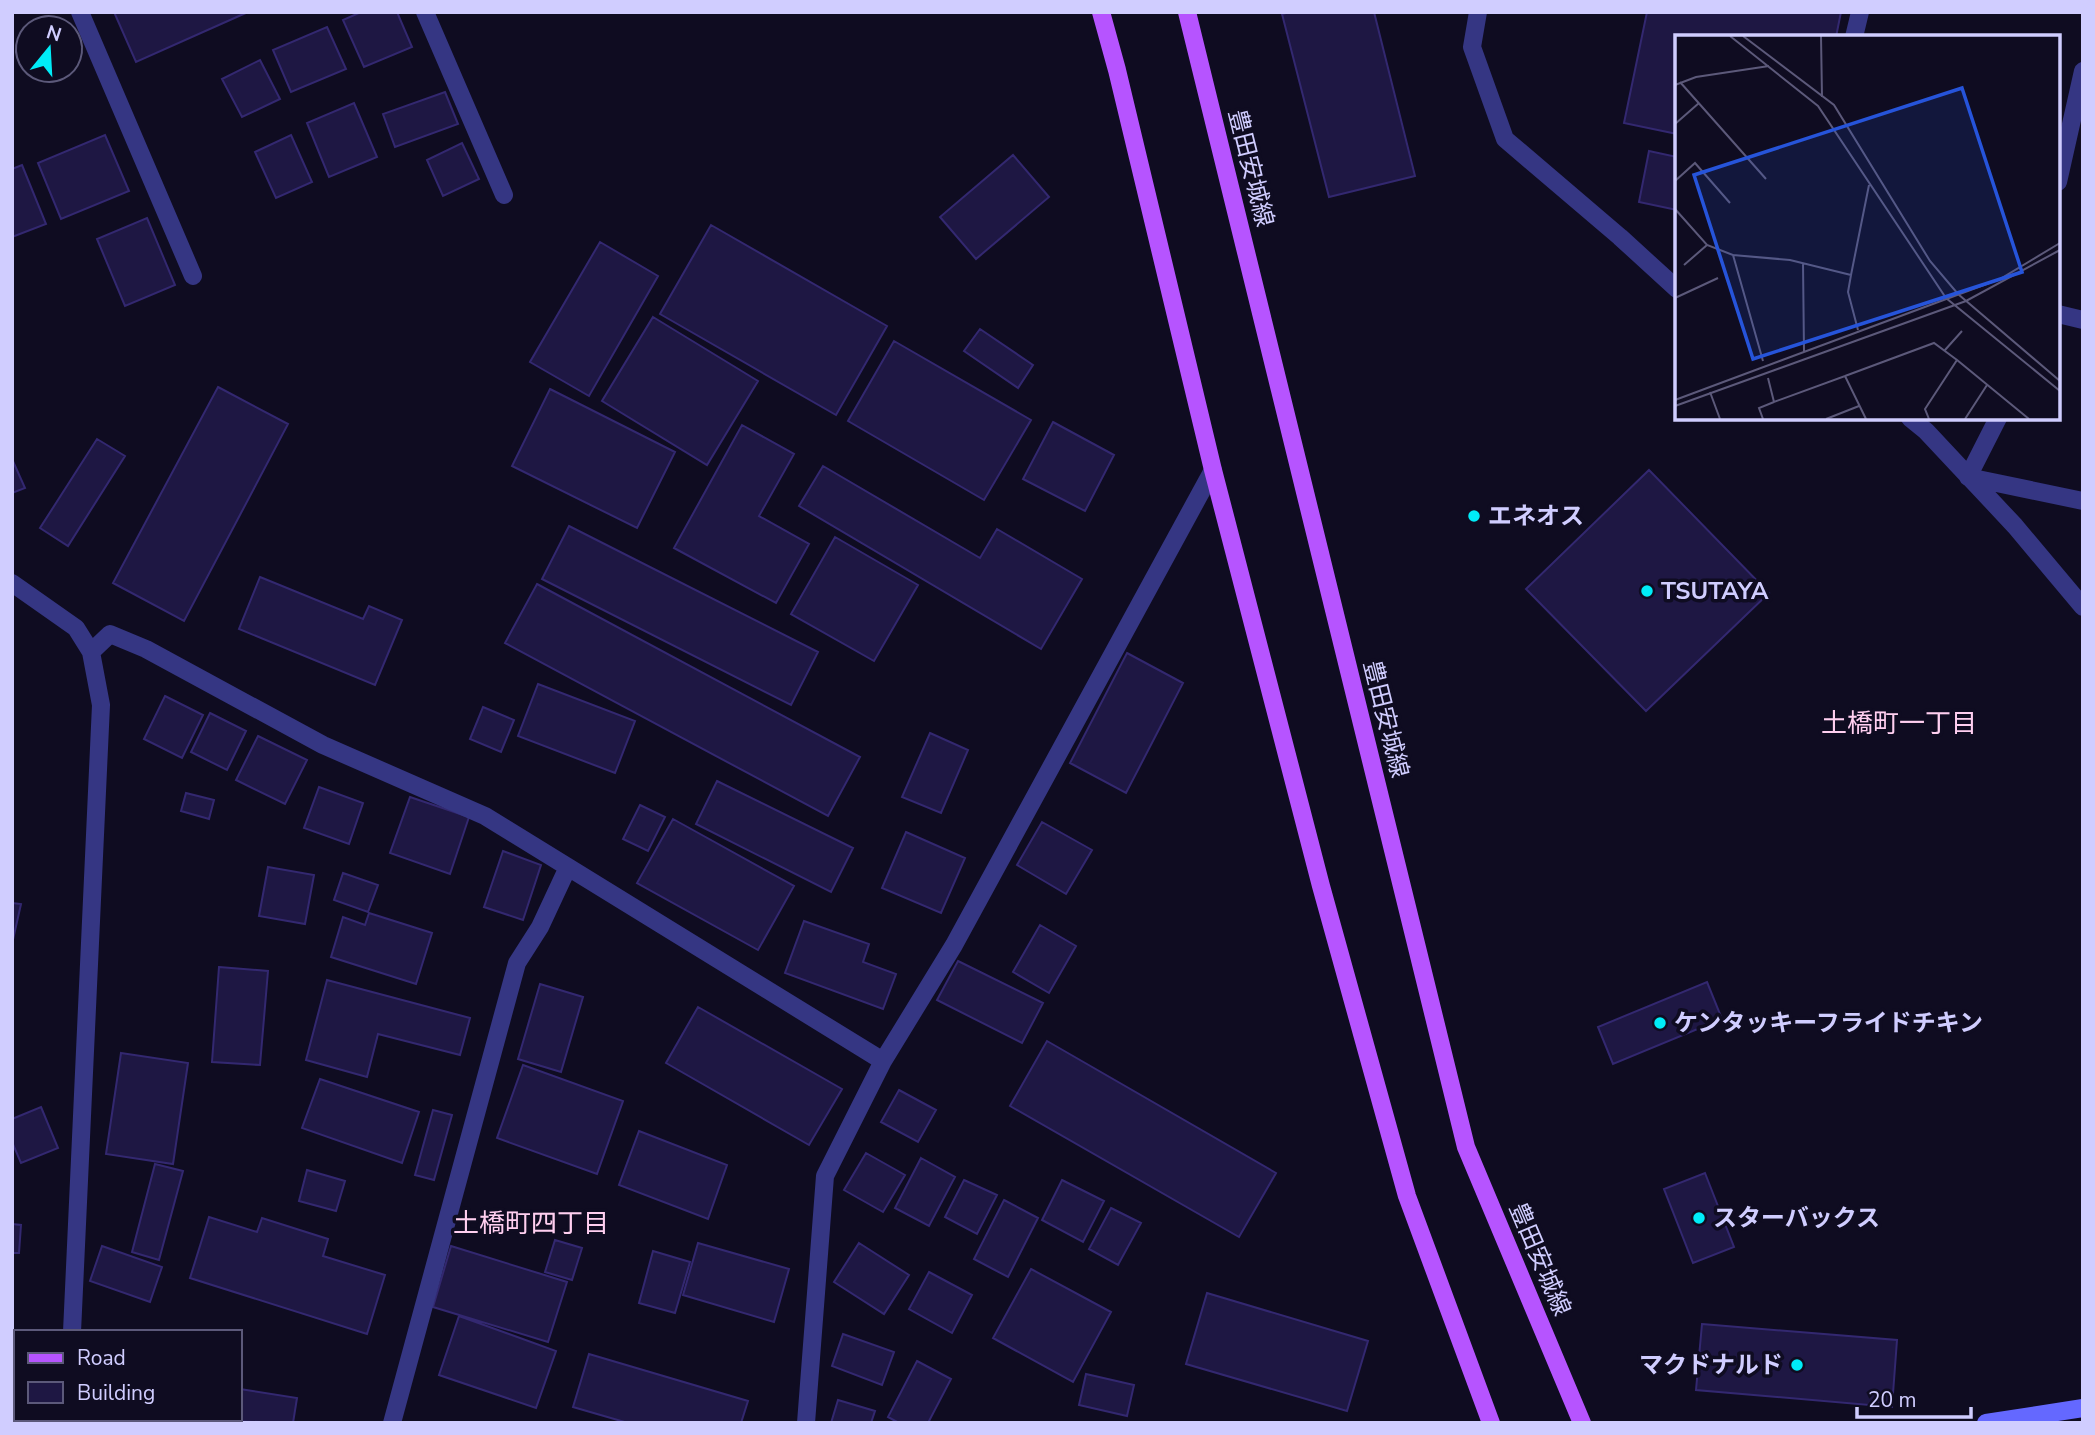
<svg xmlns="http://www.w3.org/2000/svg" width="2095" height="1435" font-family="'Nunito Sans','Noto Sans JP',sans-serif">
  <rect width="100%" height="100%" fill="#0f0c21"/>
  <path fill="#1e1743" stroke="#332870" stroke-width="2" d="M114 12H248L136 62Z
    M361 12H397L412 47 364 67 343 20Z
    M1290 12H1374L1415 176 1329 197 1282 14Z
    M1647 12H1841L1836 37H1677V134L1624 123Z
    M327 27 346 69 291 92 273 50Z
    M260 60 280 99 242 117 222 79Z
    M445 92 458 124 395 147 383 114Z
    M354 103 377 157 329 177 307 123Z
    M105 135 129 191 61 219 38 163Z
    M291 135 312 182 276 198 255 152Z
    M462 143 479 179 443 196 427 160Z
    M1649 151 1677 157V210L1639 202Z
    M1013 155 1049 197 976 259 940 217Z
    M22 165 46 224 12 237V169Z
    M147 218 175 285 125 306 97 239Z
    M711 225 887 326 836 415 660 314Z
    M600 242 658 276 589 396 530 362Z
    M653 317 758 381 707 465 602 401Z
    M980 329 1033 365 1018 388 964 351Z
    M894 341 1031 420 984 500 848 421Z
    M218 387 288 424 184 621 113 583Z
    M550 389 675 452 637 528 512 466Z
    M1053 422 1114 455 1085 511 1023 479Z
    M742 425 794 454 759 516 809 544 776 603 674 548Z
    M97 439 125 456 68 546 40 528Z
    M12 459 25 488 12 493Z
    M823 466 980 558 997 529 1082 579 1041 649 799 506Z
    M1649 470 1769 593 1646 711 1526 589Z
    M569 526 818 652 791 705 542 579Z
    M835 537 918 585 874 661 791 614Z
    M260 577 363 619 369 606 402 620 375 685 239 629Z
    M537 584 860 757 828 816 505 643Z
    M1127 653 1183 683 1126 793 1070 763Z
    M538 684 635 721 615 773 518 736Z
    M165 696 203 715 182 758 144 739Z
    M483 707 514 720 501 752 470 739Z
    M210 713 246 731 227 770 191 752Z
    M930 733 968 750 941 813 902 797Z
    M258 736 307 760 285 804 236 780Z
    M717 781 853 848 831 892 696 824Z
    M319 787 363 803 349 844 304 828Z
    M186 793 214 800 209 819 181 811Z
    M410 797 469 817 450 874 390 853Z
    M640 805 665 817 648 851 623 839Z
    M673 819 794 886 758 950 637 883Z
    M1042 822 1092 850 1066 894 1017 865Z
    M906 832 965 858 941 913 882 888Z
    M503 851 541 865 523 920 484 907Z
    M268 867 314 875 305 924 259 916Z
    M343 873 378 885 368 912 334 900Z
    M12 903 21 904 12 944Z
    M369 913 432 933 416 984 331 957 343 917 365 925Z
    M804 921 869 944 863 962 896 974 883 1009 785 973Z
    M1040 925 1076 946 1049 993 1013 972Z
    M958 961 1043 1003 1022 1043 937 1000Z
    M219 967 268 971 260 1065 212 1062Z
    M327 980 470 1018 460 1055 378 1034 367 1077 306 1060Z
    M1707 982 1722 1019 1613 1064 1598 1027Z
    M540 984 583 997 561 1072 518 1059Z
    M698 1007 842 1089 809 1145 666 1063Z
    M1047 1041 1276 1173 1239 1237 1010 1106Z
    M121 1053 188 1063 173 1164 106 1154Z
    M523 1065 623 1101 597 1174 497 1138Z
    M320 1079 419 1112 402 1163 302 1128Z
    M899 1090 936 1110 918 1142 881 1122Z
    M41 1107 58 1148 21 1163 12 1142V1119Z
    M433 1110 452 1115 434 1180 415 1175Z
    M639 1131 727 1165 708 1219 619 1185Z
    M866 1153 905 1175 883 1212 844 1190Z
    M921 1158 955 1177 929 1226 895 1208Z
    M155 1164 183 1171 159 1260 132 1252Z
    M307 1170 345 1181 336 1211 299 1201Z
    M1705 1173 1734 1247 1693 1263 1664 1189Z
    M964 1180 997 1195 977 1234 945 1217Z
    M1062 1180 1104 1201 1083 1242 1042 1220Z
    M1004 1200 1038 1218 1008 1277 974 1259Z
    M1111 1208 1141 1223 1118 1265 1089 1249Z
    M209 1217 257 1232 262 1218 328 1239 323 1256 385 1275 367 1334 190 1278Z
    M12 1224 21 1225 19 1253H12Z
    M555 1240 582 1248 572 1280 545 1272Z
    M698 1243 789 1269 774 1322 683 1295Z
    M859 1243 909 1275 884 1314 834 1282Z
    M102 1246 162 1267 150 1302 90 1281Z
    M451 1246 567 1282 548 1342 433 1307Z
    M653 1251 690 1262 675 1313 639 1303Z
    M1031 1269 1111 1312 1073 1382 993 1338Z
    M929 1272 972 1295 952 1333 909 1309Z
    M1207 1293 1368 1341 1347 1411 1186 1364Z
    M459 1316 556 1351 536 1408 439 1375Z
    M1702 1324 1897 1340 1892 1407 1696 1390Z
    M843 1334 894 1352 882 1385 832 1366Z
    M589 1354 748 1401 741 1423H628L573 1407Z
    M917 1361 951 1379 928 1423H899L888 1417Z
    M1086 1374 1134 1385 1127 1416 1079 1405Z
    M240 1389 297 1398 293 1423 224 1421 225 1419H240Z
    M838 1400 875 1411 871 1423H831Z"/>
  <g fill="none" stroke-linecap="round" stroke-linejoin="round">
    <path stroke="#353683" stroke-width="18" d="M1478 12 1472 47 1505 139 1620 237 1677 289
      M1854 37 1860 12
      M2058 182 2083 71
      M2058 314 2083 320
      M1910 418 1926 431 2015 526 2083 607
      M1998 418 1968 477 2083 501"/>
    <path stroke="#353683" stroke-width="18" d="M80 12 193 276
      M425 12 504 195
      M12 583 76 628 91 652 101 705 72 1332
      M91 652 110 634 146 649 323 745 485 816 883 1061 954 945 1213 470
      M68 1423V1419
      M392 1423 517 963 540 927 568 867
      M806 1423 825 1176 883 1061"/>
    <path stroke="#6468ff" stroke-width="18" d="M1986 1423 2083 1408"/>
    <path stroke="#b654ff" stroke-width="18" d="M1101 12 1117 70 1213 470 1321 886 1407 1196 1491 1423
      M1187 12 1466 1147 1582 1423"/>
  </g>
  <g fill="#00ecf8" stroke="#0f0c21" stroke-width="2.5">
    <circle cx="1474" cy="516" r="7"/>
    <circle cx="1647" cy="591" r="7"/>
    <circle cx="1660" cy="1023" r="7"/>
    <circle cx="1699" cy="1218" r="7"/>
    <circle cx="1797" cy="1365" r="7"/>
  </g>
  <g text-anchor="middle" stroke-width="7" stroke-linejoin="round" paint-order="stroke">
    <g font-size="24" fill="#d0cdff" stroke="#0f0c21">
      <text transform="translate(1251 168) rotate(76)" y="8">豊田安城線</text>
      <text transform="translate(1386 719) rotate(76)" y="8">豊田安城線</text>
      <text transform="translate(1540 1259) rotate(67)" y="8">豊田安城線</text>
    </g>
    <g font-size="24" font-weight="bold" fill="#d0cdff" stroke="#0f0c21" text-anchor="start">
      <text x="1488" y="524">エネオス</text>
      <text x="1661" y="599">TSUTAYA</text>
      <text x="1674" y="1031">ケンタッキーフライドチキン</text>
      <text x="1713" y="1226">スターバックス</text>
      <text x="1783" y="1373" text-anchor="end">マクドナルド</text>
    </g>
    <g font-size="26" fill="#ffcff0" stroke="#0f0c21">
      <text x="1899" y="732">土橋町一丁目</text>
      <text x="531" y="1232">土橋町四丁目</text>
    </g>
  </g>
  <g transform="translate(1675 35)">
    <rect width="385" height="385" fill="#0f0c21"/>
    <path fill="none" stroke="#5c597a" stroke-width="2" d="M55 1 143 71 271 263 385 356M68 1 159 70 255 226 283 259 385 346M146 1 147 62M5 47 91 144M0 50 21 42 94 31M0 89 24 68M0 146 20 128 55 168M0 174 32 210 58 220 88 326M58 220 115 225 176 240 194 150M128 228 129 317M9 230 32 210M176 240 173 257 183 295M0 263 43 243M270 315 287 296M170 341 259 308 282 325M93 343 99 367 170 341 191 384M35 357 45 384M0 365 325 244 385 208M0 371 291 266 385 215M88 384 84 373 99 367M151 384 184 371M254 384 250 374 282 325 354 384M290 384 312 350"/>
    <path fill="#2654da" fill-opacity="0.15" stroke="#2654da" stroke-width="3.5" d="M287 53 347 237 78 324 19 140Z"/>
    <rect width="385" height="385" fill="none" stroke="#d0cdff" stroke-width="3.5"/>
  </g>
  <rect width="2095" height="1435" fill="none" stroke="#d0cdff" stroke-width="28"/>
  <rect x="14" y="1330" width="228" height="91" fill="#0f0c21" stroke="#5c597a" stroke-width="2"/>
  <rect x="28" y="1353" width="35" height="10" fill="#b654ff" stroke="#5c597a" stroke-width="2"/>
  <text x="77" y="1365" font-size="21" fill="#d0cdff">Road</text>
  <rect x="28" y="1382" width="35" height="21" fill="#1e1743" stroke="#5c597a" stroke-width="2"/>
  <text x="77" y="1400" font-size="21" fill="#d0cdff">Building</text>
  <g transform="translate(49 49) rotate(18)"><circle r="33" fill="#0f0c21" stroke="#5c597a" stroke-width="2"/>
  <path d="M0-5L12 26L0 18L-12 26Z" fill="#00ecf8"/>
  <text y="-10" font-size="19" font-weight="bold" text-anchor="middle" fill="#d0cdff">N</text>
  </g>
  <path d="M1857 1407v10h114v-10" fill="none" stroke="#d0cdff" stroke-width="3.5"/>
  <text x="1868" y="1407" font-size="21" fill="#d0cdff" stroke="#0f0c21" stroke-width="5" paint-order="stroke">20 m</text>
</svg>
